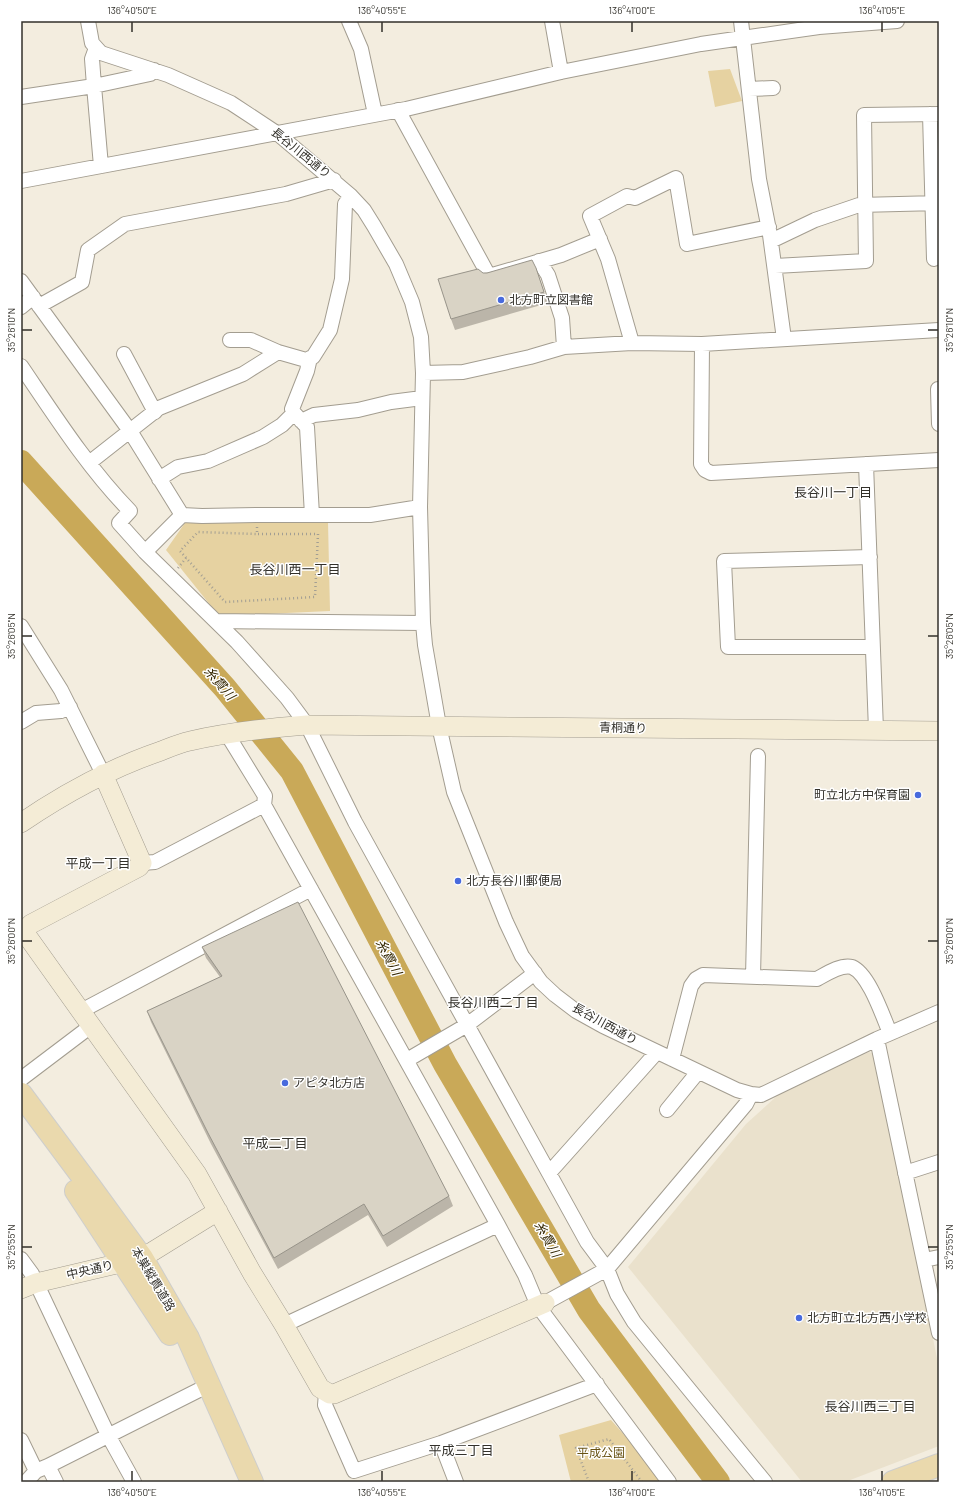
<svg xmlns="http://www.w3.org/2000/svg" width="960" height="1503" font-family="Barlow,'Noto Sans JP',sans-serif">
  <rect width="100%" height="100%" fill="#f3eddf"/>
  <path fill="#eae1cc" d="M869 1052 875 1054 939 1368V1446L845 1482H802L628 1267 746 1124 778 1095Z"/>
  <path fill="#e6d2a1" d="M730 69 742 101 715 107 708 71Z
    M187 520 328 522 330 611 219 616 166 550Z
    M611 1420 666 1482H571L559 1435Z"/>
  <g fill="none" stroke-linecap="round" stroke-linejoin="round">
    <path stroke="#c9a958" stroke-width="24" d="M21 462 225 688 292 771 445 1064 589 1310 718 1482"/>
    <g stroke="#a39d90" stroke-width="16">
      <path id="street" d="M88 21 92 43 101 53 168 75 231 103 278 134 350 195 364 210 374 226 396 264 412 302 421 337 423 373 420 507 423 623 425 645 439 726 454 792 506 922 522 956 541 982 555 995 576 1011 603 1026 737 1090 751 1094
        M349 21 361 49 375 114
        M552 21 561 72
        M741 21 759 179 770 235 784 339
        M749 89 773 88
        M21 97 94 86 92 59 96 48
        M398 110 489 276 561 255 600 239
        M930 114 934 259
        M101 166 94 86 150 74 154 70
        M21 181 406 109 561 72 701 44 819 27 897 21
        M771 241 815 220 859 205 939 203
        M539 261 548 275 562 318 564 347
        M775 266 866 261 864 115 939 114
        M21 281 130 431 182 515
        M39 306 82 282 88 250 125 224 286 194 334 180
        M21 307 33 297
        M230 340H251L278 352 306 360 313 357 330 330 342 279 345 204 351 196
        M632 343 608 259 590 216 627 196 635 198 676 178 687 244 769 227
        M702 344 701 464 705 470 711 473 939 460
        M124 354 155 412
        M21 366C55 416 88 468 130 511L119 523 145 552 237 642 287 698 307 725 355 822 587 1242 607 1269 617 1294 634 1322 765 1482
        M423 373 463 372 530 357 564 347 632 343 702 344 939 330
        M939 389H938L939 424
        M294 413 292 409 307 371 310 358
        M301 421 314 415 358 410 391 402 422 398
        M89 463 159 408 243 374 278 352
        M866 464 876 730
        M159 479 178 467 208 461 263 437 282 425 294 413 307 427 312 515
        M145 552 182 515 202 516 256 515H370L420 507
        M870 557 724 561 728 647H873
        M216 621 423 623
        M21 626 61 690 103 774
        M21 722 36 713 61 711 70 707
        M227 734 265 796 264 805 498 1225 525 1275 538 1306 669 1482
        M142 863 155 862 264 805
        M753 977 758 756
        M81 1011 311 889
        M877 1039 939 1333
        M672 1059 691 986 696 979 703 975 817 979C826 974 841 964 852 967 869 974 883 1017 890 1033
        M407 1060 467 1025 535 973
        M21 1079 91 1026
        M667 1110 698 1072
        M549 1173 657 1052
        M905 1173 939 1162
        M21 1259 32 1274 108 1435 134 1482
        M924 1260 939 1257
        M545 1303 607 1269 746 1104 751 1094 761 1095 877 1039 939 1012
        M284 1325 498 1225
        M326 1393 325 1405 354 1471 441 1443 597 1384
        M21 1440 36 1471 48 1466 199 1390 210 1385
        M441 1443 456 1482
        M48 1466 56 1482
        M26 1482 36 1471"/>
    </g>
    <g stroke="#a39d90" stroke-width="20">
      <path id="secondary" d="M103 774 142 863 139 867 31 924 26 929 25 933 197 1174 252 1273 284 1325 320 1388 330 1394H334L545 1303
        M21 823C65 793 111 768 161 751 171 747 180 743 190 741 228 732 268 728 307 725L939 731
        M21 1289 36 1283 142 1258 218 1211"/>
    </g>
    <g stroke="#cececc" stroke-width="24">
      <path id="primary" d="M21 1094 91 1188 142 1258 188 1338 252 1482
        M76 1191 170 1334
        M893 1482 939 1465"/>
    </g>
    <path stroke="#a29e93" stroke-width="2.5" stroke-dasharray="1 3" stroke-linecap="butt" d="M257 527V534H318L315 597 225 602 180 551 198 532 257 534
      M178 568 186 558
      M589 1482 576 1448 609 1439 642 1482"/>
    <use href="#street" stroke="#fff" stroke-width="14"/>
    <use href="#secondary" stroke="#f4ecd6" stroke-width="19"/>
    <use href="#primary" stroke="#ead9ad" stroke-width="22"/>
  </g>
  <path fill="#bbb5a9" d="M536 268 548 303 455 330 451 319 483 273Z
    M202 947 449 1196 453 1206 387 1247 368 1215 278 1269 211 1144 151 1022 147 1011 220 977 206 958Z"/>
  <path fill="#d9d3c5" stroke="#98948a" d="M532 260 536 268 544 292 451 319 438 279 478 269 483 273H487Z
    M298 902 449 1196 383 1236 364 1204 274 1258 208 1133 147 1011 222 976 202 947Z"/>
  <path fill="none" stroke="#33312b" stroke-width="1.5" d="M132 22V32M382 22V32M632 22V32M882 22V32M22 330H32M928 330H938M22 636H32M928 636H938M22 941H32M928 941H938M22 1247H32M928 1247H938M132 1471V1481M382 1471V1481M632 1471V1481M882 1471V1481"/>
  <g fill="#486add" stroke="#fff" stroke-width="1.5">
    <circle cx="501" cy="300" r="4"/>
    <circle cx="918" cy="795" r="4"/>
    <circle cx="458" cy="881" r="4"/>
    <circle cx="285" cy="1083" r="4"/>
    <circle cx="799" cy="1318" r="4"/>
  </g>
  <g text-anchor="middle" stroke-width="3" stroke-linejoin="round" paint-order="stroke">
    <g font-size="12" fill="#33312b" stroke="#fff">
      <text transform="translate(301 153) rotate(39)" y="4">長谷川西通り</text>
      <text transform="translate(623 728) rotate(1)" y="4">青桐通り</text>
      <text transform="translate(605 1024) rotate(29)" y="4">長谷川西通り</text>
      <text transform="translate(90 1270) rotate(-13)" y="4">中央通り</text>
      <text transform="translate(153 1279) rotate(59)" y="4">本巣縦貫道路</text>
    </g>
    <g font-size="12" fill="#33312b" stroke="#fff" text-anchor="start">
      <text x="509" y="304">北方町立図書館</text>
      <text x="910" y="799" text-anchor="end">町立北方中保育園</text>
      <text x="466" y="885">北方長谷川郵便局</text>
      <text x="293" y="1087">アピタ北方店</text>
      <text x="807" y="1322">北方町立北方西小学校</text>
    </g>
    <g font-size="12" fill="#685213" stroke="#fff">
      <text x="601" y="1457">平成公園</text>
    </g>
    <g font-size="13" fill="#33312b" stroke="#fff">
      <text x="833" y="497">長谷川一丁目</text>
      <text x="295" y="574">長谷川西一丁目</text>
      <text x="98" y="868">平成一丁目</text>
      <text x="493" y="1007">長谷川西二丁目</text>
      <text x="275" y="1148">平成二丁目</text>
      <text x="870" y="1411">長谷川西三丁目</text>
      <text x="461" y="1455">平成三丁目</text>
    </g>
    <g font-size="13" font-style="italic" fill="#362904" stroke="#fff">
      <text transform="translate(220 683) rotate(49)" y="5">糸貫川</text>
      <text transform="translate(389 957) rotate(62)" y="5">糸貫川</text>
      <text transform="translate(548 1239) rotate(60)" y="5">糸貫川</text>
    </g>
  </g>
  <rect width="960" height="1503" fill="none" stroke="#ffffff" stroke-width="44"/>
  <rect x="22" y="22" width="916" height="1459" fill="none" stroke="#33312b" stroke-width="1.5"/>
  <g font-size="10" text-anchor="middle" fill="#33312b">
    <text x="132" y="14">136°40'50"E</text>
    <text x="382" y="14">136°40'55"E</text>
    <text x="632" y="14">136°41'00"E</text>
    <text x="882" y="14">136°41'05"E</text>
    <text transform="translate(11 330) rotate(-90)" y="4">35°26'10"N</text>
    <text transform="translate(949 330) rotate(-90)" y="4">35°26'10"N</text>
    <text transform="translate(11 636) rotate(-90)" y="4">35°26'05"N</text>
    <text transform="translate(949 636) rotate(-90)" y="4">35°26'05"N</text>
    <text transform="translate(11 941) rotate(-90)" y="4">35°26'00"N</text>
    <text transform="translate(949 941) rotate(-90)" y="4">35°26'00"N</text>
    <text transform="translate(11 1247) rotate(-90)" y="4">35°25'55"N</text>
    <text transform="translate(949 1247) rotate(-90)" y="4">35°25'55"N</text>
    <text x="132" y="1496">136°40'50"E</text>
    <text x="382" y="1496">136°40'55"E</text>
    <text x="632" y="1496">136°41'00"E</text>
    <text x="882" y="1496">136°41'05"E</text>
  </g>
</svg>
